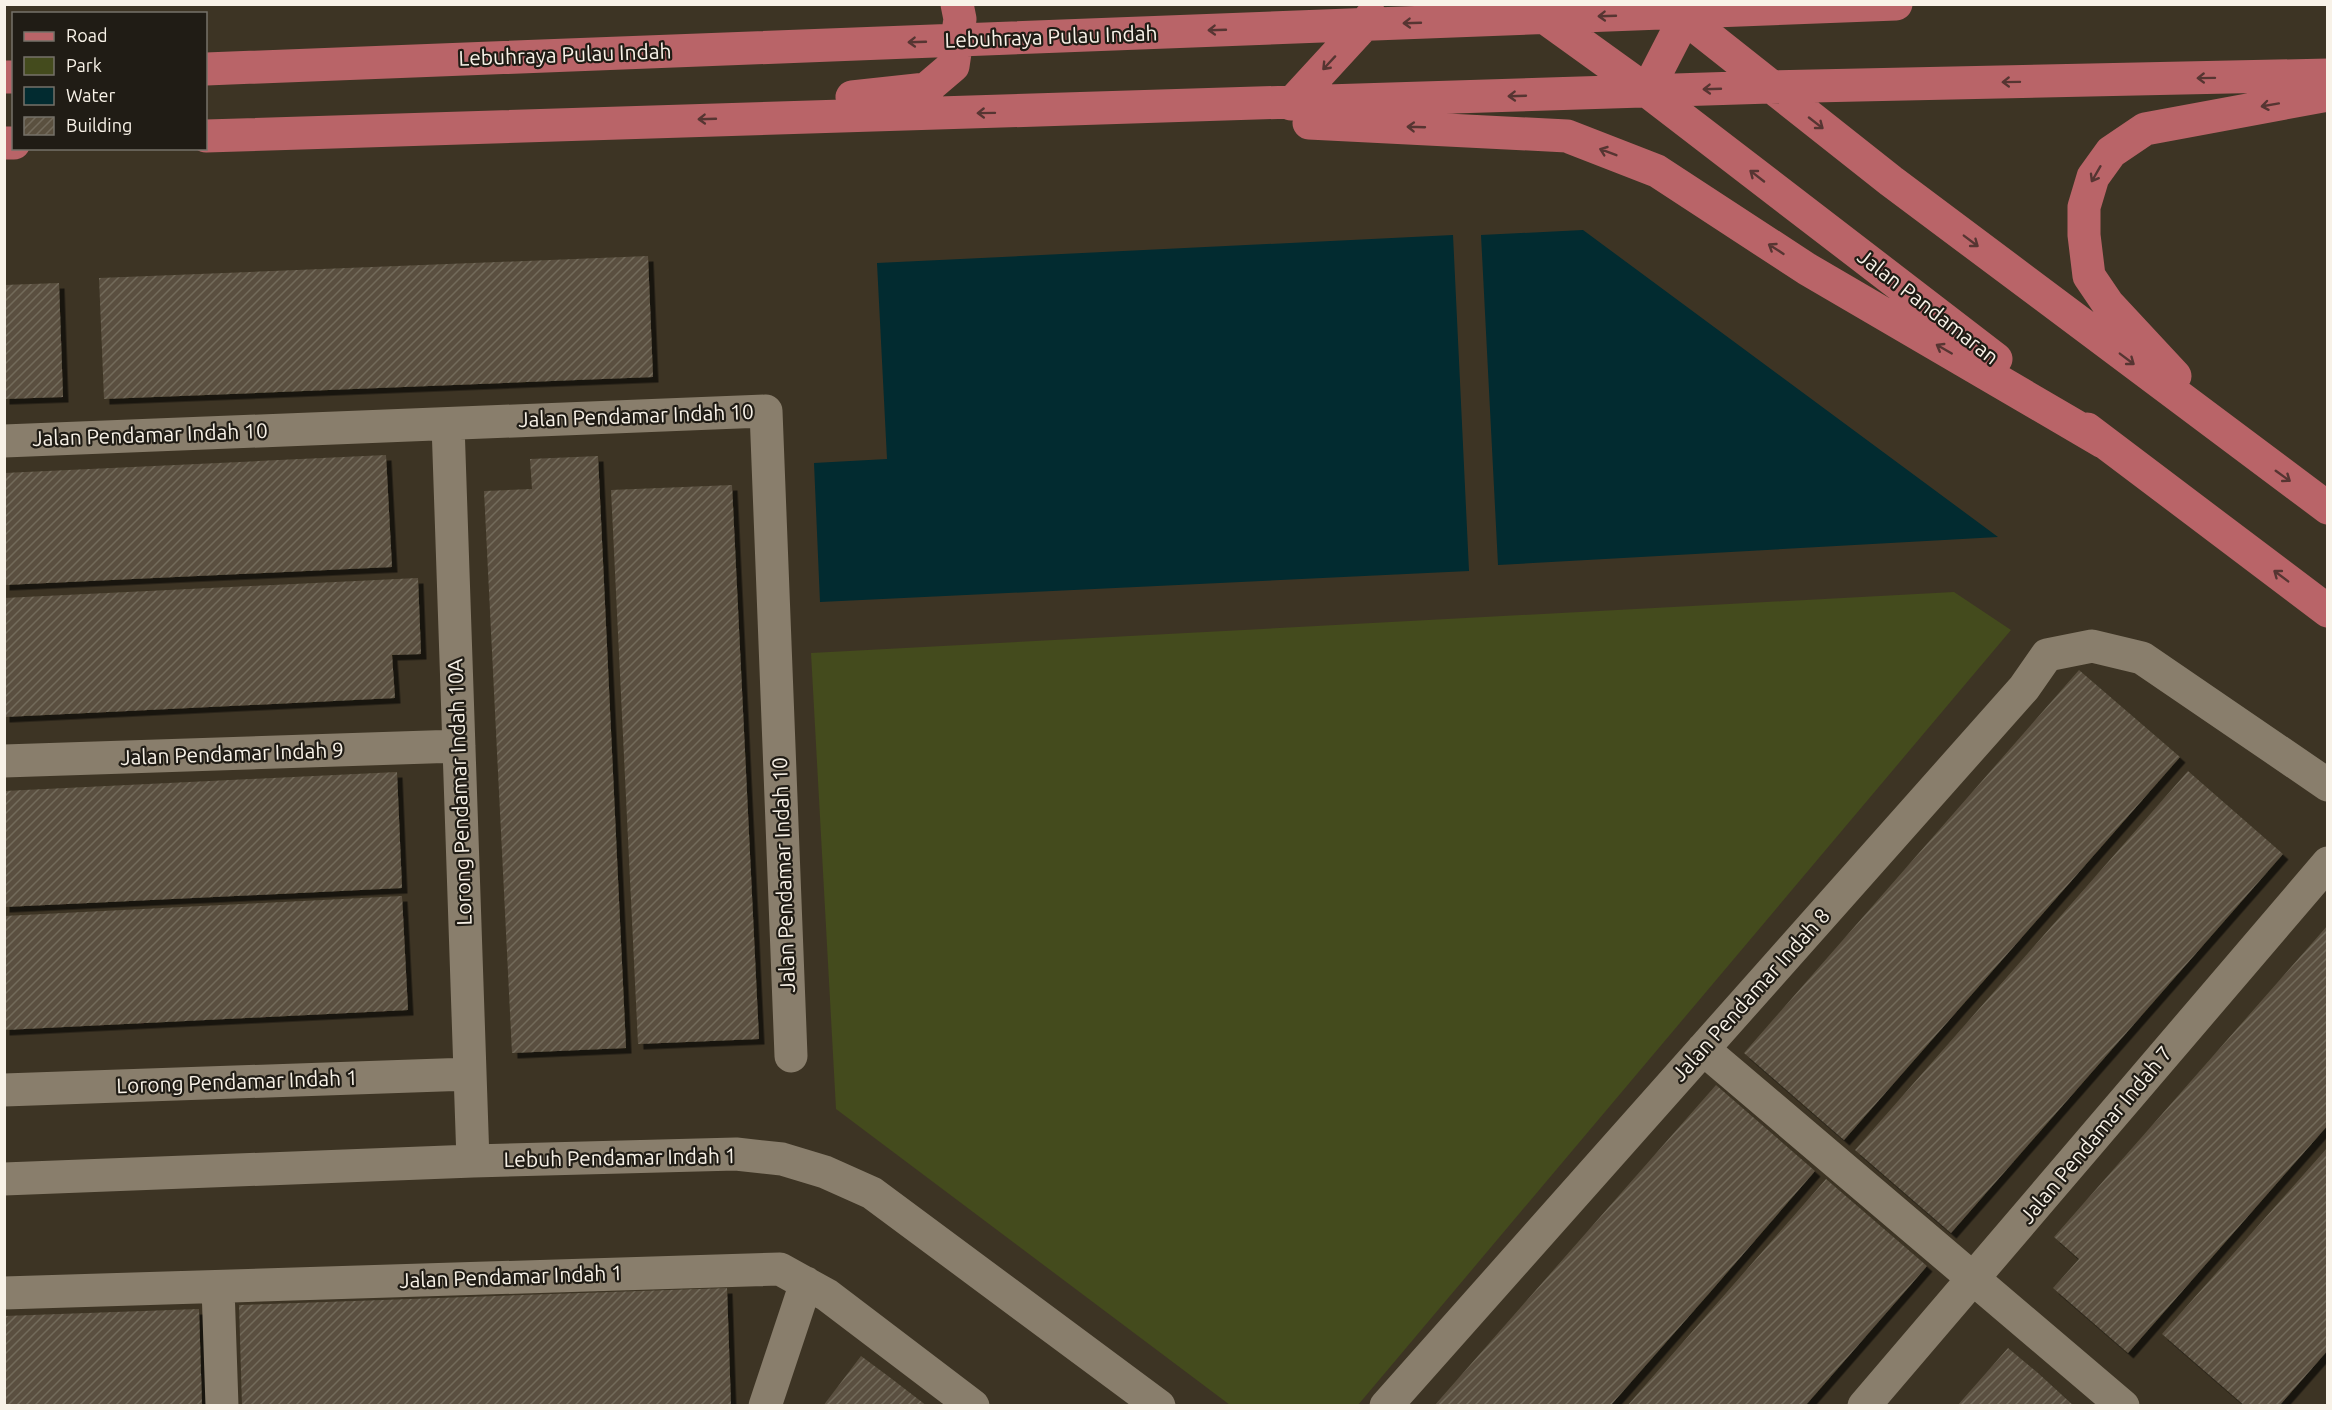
<svg xmlns="http://www.w3.org/2000/svg" width="2332" height="1410" font-family="Ubuntu,sans-serif">
  <defs>
    <pattern id="building-hatch" width="6" height="6" patternUnits="userSpaceOnUse" patternTransform="scale(1.5)"><rect width="6" height="6" fill="#5a503f"/><path d="M-1 1l2-2M0 6l6-6M5 7l2-2" fill="none" stroke="#726a5b"/></pattern>
    <filter id="shadow"><feDropShadow dx="5.5" dy="5.5" stdDeviation="0" flood-color="#0009"/></filter>
  </defs>
  <rect width="100%" height="100%" fill="#3d3424"/>
  <path fill="#444b1d" d="M1954 592 2011 630 1358 1405H1230L836 1109 811 653Z"/>
  <path fill="#022b30" d="M1583 230 1998 537 1498 565 1481 235Z
    M1453 235 1469 571 820 602 814 463 887 459 877 263Z"/>
  <path fill="url(#building-hatch)" filter="url(#shadow)" d="M648 256 653 377 104 399 99 278Z
    M59 283 63 397 4 399V285Z
    M386 455 392 567 4 585V473Z
    M598 456 626 1048 512 1053 484 491 532 489 530 459Z
    M732 485 759 1039 638 1044 611 490Z
    M418 578 421 654 392 655 395 698 4 717V598Z
    M2079 670 2180 757 1844 1140 1744 1053Z
    M2188 771 2283 854 1951 1233 1855 1150Z
    M397 772 402 888 4 907V791Z
    M402 896 408 1010 4 1030V916Z
    M2328 925V1125L2128 1353 2053 1288 2079 1259 2054 1237Z
    M1716 1085 1815 1171 1712 1290 1610 1406H1434Z
    M2328 1147V1350L2279 1406H2245L2162 1334Z
    M1826 1179 1927 1266 1901 1296 1805 1406H1627Z
    M727 1288 731 1406H242L239 1305Z
    M199 1309 202 1406H4V1316Z
    M2008 1348 2038 1373 2074 1406H1957Z
    M861 1356 892 1379 927 1406H823Z"/>
  <g fill="none" stroke-linecap="round" stroke-linejoin="round">
    <path stroke="#897e6c" stroke-width="33" d="M448 424 473 1161
      M4 441 766 411 791 1056
      M4 761 459 746
      M1703 1049 2123 1406
      M4 1090 470 1074
      M4 1179 473 1161 736 1154 782 1159 825 1172 872 1193 1159 1406
      M218 1287 222 1406
      M4 1293 780 1269 827 1295 973 1406
      M765 1406 806 1283
      M1386 1406 2024 688 2047 655 2092 646 2142 658 2328 785
      M1864 1406 2328 863"/>
    <path stroke="#b96468" stroke-width="33" d="M1671 7 1891 181 2328 508
      M1540 14 1647 91 1996 359
      M206 69 1896 4
      M4 77H14
      M1647 91 1685 17 1696 4
      M852 97 926 89 953 66 960 19 957 4
      M1291 104 1371 17
      M1309 123 1567 136 1657 171 1807 269 2103 442
      M206 136 1770 87 2328 75
      M4 143H14
      M2175 376 2108 304 2089 276 2084 235V207L2093 177 2111 152 2145 129 2328 95
      M2087 429 2328 611"/>
  </g>
  <defs><path id="oneway-shaft" d="M-6 0H5M1.5-3L5.5 0L1.5 3" fill="none" stroke-width="1.6" stroke-linecap="round" stroke-linejoin="round" transform="scale(1.5)"/></defs>
  <g stroke="#563532">
    <use href="#oneway-shaft" transform="translate(1607 16) rotate(178)"/>
    <use href="#oneway-shaft" transform="translate(1412 23) rotate(178)"/>
    <use href="#oneway-shaft" transform="translate(1217 30) rotate(178)"/>
    <use href="#oneway-shaft" transform="translate(917 42) rotate(178)"/>
    <use href="#oneway-shaft" transform="translate(1329 63) rotate(133)"/>
    <use href="#oneway-shaft" transform="translate(2206 78) rotate(179)"/>
    <use href="#oneway-shaft" transform="translate(2011 82) rotate(179)"/>
    <use href="#oneway-shaft" transform="translate(1712 89) rotate(178)"/>
    <use href="#oneway-shaft" transform="translate(1517 96) rotate(178)"/>
    <use href="#oneway-shaft" transform="translate(2270 105) rotate(170)"/>
    <use href="#oneway-shaft" transform="translate(986 113) rotate(179)"/>
    <use href="#oneway-shaft" transform="translate(707 119) rotate(178)"/>
    <use href="#oneway-shaft" transform="translate(1816 123) rotate(38)"/>
    <use href="#oneway-shaft" transform="translate(1416 127) rotate(-178)"/>
    <use href="#oneway-shaft" transform="translate(1608 152) rotate(-159)"/>
    <use href="#oneway-shaft" transform="translate(2096 174) rotate(120)"/>
    <use href="#oneway-shaft" transform="translate(1757 176) rotate(-142)"/>
    <use href="#oneway-shaft" transform="translate(1971 241) rotate(37)"/>
    <use href="#oneway-shaft" transform="translate(1776 249) rotate(-147)"/>
    <use href="#oneway-shaft" transform="translate(1944 349) rotate(-150)"/>
    <use href="#oneway-shaft" transform="translate(2127 359) rotate(37)"/>
    <use href="#oneway-shaft" transform="translate(2283 476) rotate(36)"/>
    <use href="#oneway-shaft" transform="translate(2281 576) rotate(-143)"/>
  </g>
  <g text-anchor="middle" stroke-width="4.5" stroke-linejoin="round" paint-order="stroke">
    <g font-size="21" fill="#f8f2e8" stroke="#201c15">
      <text transform="translate(1051 37) rotate(-2)" y="7">Lebuhraya Pulau Indah</text>
      <text transform="translate(565 55) rotate(-2)" y="7">Lebuhraya Pulau Indah</text>
      <text transform="translate(1928 307) rotate(38)" y="7">Jalan Pandamaran</text>
      <text transform="translate(636 416) rotate(-2)" y="7">Jalan Pendamar Indah 10</text>
      <text transform="translate(150 435) rotate(-2)" y="7">Jalan Pendamar Indah 10</text>
      <text transform="translate(232 754) rotate(-2)" y="7">Jalan Pendamar Indah 9</text>
      <text transform="translate(460 792) rotate(-92)" y="7">Lorong Pendamar Indah 10A</text>
      <text transform="translate(784 875) rotate(-92)" y="7">Jalan Pendamar Indah 10</text>
      <text transform="translate(1751 995) rotate(-48)" y="7">Jalan Pendamar Indah 8</text>
      <text transform="translate(237 1082) rotate(-2)" y="7">Lorong Pendamar Indah 1</text>
      <text transform="translate(2096 1135) rotate(-50)" y="7">Jalan Pendamar Indah 7</text>
      <text transform="translate(620 1158) rotate(-1)" y="7">Lebuh Pendamar Indah 1</text>
      <text transform="translate(511 1277) rotate(-2)" y="7">Jalan Pendamar Indah 1</text>
    </g>
  </g>
  <rect width="2332" height="1410" fill="none" stroke="#f8f2e8" stroke-width="12"/>
  <rect x="12" y="12" width="195" height="138" fill="#201c15" stroke="#767269" stroke-width="1.5"/>
  <rect x="24" y="32" width="30" height="9" fill="#b96468" stroke="#767269" stroke-width="1.5"/>
  <text x="66" y="42" font-size="18" fill="#f8f2e8">Road</text>
  <rect x="24" y="57" width="30" height="18" fill="#444b1d" stroke="#767269" stroke-width="1.5"/>
  <text x="66" y="72" font-size="18" fill="#f8f2e8">Park</text>
  <rect x="24" y="87" width="30" height="18" fill="#022b30" stroke="#767269" stroke-width="1.5"/>
  <text x="66" y="102" font-size="18" fill="#f8f2e8">Water</text>
  <rect x="24" y="117" width="30" height="18" fill="url(#building-hatch)" stroke="#767269" stroke-width="1.5"/>
  <text x="66" y="132" font-size="18" fill="#f8f2e8">Building</text>
</svg>
